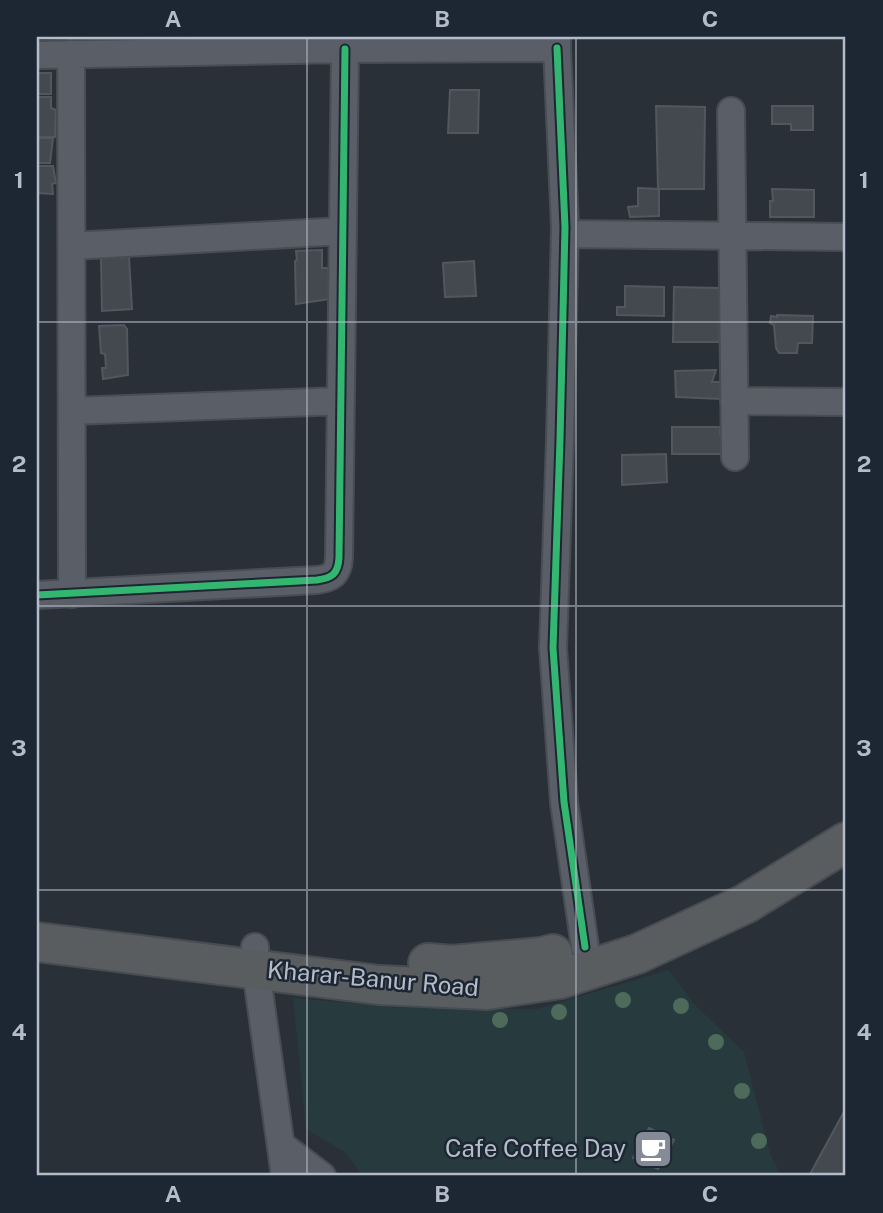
<svg xmlns="http://www.w3.org/2000/svg" width="883" height="1213" font-family="'Public Sans',sans-serif">
  <rect width="100%" height="100%" fill="#2a3038"/>
  <path fill="#273a3e" d="M669 970 694 1004 744 1052 770 1154 781 1176H363L345 1152 306 1129 293 998 407 1008 537 1009Z"/>
  <path fill="#444950" stroke="#52575f" stroke-width="2" d="M37 73H51V94H37Z
    M450 90H479L478 133H448Z
    M37 97H51V108L56 110 55 137H37Z
    M656 106 705 107 704 189H658Z
    M772 106H813V130H791V124H772Z
    M37 138H53L50 163H37Z
    M37 166H53L56 183 52 184 53 194 37 193Z
    M638 188 659 189V216L630 217 628 207 638 206Z
    M772 189 814 190V217H770V201H773Z
    M322 250V268H328L330 299 296 304 295 261 297 260 296 251Z
    M129 257 132 309 102 311 101 258Z
    M474 261 476 296 445 297 443 263Z
    M625 286 664 287V316L617 315V307H625Z
    M674 287 721 288 719 342H673Z
    M777 315 813 316 812 343H798L797 353H779L776 348 774 325 770 323 771 316 777 317Z
    M124 325 127 329 128 375 103 379 102 368H106L105 354 101 353 99 326Z
    M716 370 712 382H720L721 399 676 397 675 371Z
    M672 427H720V434H723L722 454H672Z
    M666 454 667 482 622 485V455Z
    M846 1108V1176H809Z
    M649 1128 674 1140 658 1169 633 1158Z"/>
  <g fill="none" stroke-linecap="round" stroke-linejoin="round">
    <g stroke="#484c53" stroke-width="30">
      <path id="minor" d="M557 48 565 227 560 440 553 648 564 802 585 947
        M71 54 72 594
        M37 55 345 49 557 48V37
        M731 111 735 457
        M565 234 846 237
        M72 246 343 231
        M734 401 846 402
        M72 411 341 401
        M37 595 317 580C332 578 338 574 339 558L345 49
        M255 947 256 970 285 1176
        M281 1145 322 1176"/>
    </g>
    <g stroke="#474c53" stroke-width="42">
      <path id="highway" d="M37 942 379 985 487 990 560 979 637 954 745 904 846 842
        M428 963 452 965 541 957 553 954"/>
    </g>
    <use href="#minor" stroke="#5a5e66" stroke-width="26"/>
    <use href="#highway" stroke="#5a5d60" stroke-width="38"/>
    <g stroke="#1d2633" stroke-width="11">
      <path id="cycleway" d="M557 48 565 227 560 440 553 648 564 802 585 947
        M37 595 317 580C332 578 338 574 339 558L345 49"/>
    </g>
    <use href="#cycleway" stroke="#33b770" stroke-width="7"/>
  </g>
  <g fill="#4e6a5a">
    <circle cx="623" cy="1000" r="8"/>
    <circle cx="681" cy="1006" r="8"/>
    <circle cx="559" cy="1012" r="8"/>
    <circle cx="500" cy="1020" r="8"/>
    <circle cx="716" cy="1042" r="8"/>
    <circle cx="742" cy="1091" r="8"/>
    <circle cx="759" cy="1141" r="8"/>
  </g>
  <path fill="none" stroke="#b4bcc9" stroke-width="2" stroke-opacity="0.55" d="M307 37V1176M576 37V1176M37 322H846M37 606H846M37 890H846"/>
  <defs>
    <g id="cafe-square" transform="scale(2.0125)"><rect x="-9" y="-9" width="18" height="18" rx="4" fill="#848b96" stroke="#1d2633"/><path d="M-5.5-4.5H6V0H3Q3 3.5 0 3.5H-2.5Q-5.5 3.5-5.5 0ZM3-3.2v2h1.7v-2ZM-6 4.5H4V6H-6Z" fill="#fff"/></g>
  </defs>
  <g fill-rule="evenodd">
    <use href="#cafe-square" x="653" y="1149"/>
  </g>
  <g text-anchor="middle" stroke-width="5" stroke-linejoin="round" paint-order="stroke">
    <g font-size="24" fill="#b4bcc9" stroke="#1d2633">
      <text transform="translate(373 979) rotate(5)" y="8">Kharar-Banur Road</text>
    </g>
    <g font-size="24" fill="#b4bcc9" stroke="#1d2633" text-anchor="end">
      <text x="626" y="1157">Cafe Coffee Day</text>
    </g>
  </g>
  <rect width="883" height="1213" fill="none" stroke="#1d2633" stroke-width="77"/>
  <rect x="38" y="38" width="806" height="1136" fill="none" stroke="#b4bcc9" stroke-width="2.5"/>
  <g font-size="23" text-anchor="middle" font-weight="bold" fill="#b4bcc9">
    <text x="173" y="27">A</text>
    <text x="442" y="27">B</text>
    <text x="710" y="27">C</text>
    <text x="19" y="188">1</text>
    <text x="864" y="188">1</text>
    <text x="19" y="472">2</text>
    <text x="864" y="472">2</text>
    <text x="19" y="756">3</text>
    <text x="864" y="756">3</text>
    <text x="19" y="1040">4</text>
    <text x="864" y="1040">4</text>
    <text x="173" y="1202">A</text>
    <text x="442" y="1202">B</text>
    <text x="710" y="1202">C</text>
  </g>
</svg>
